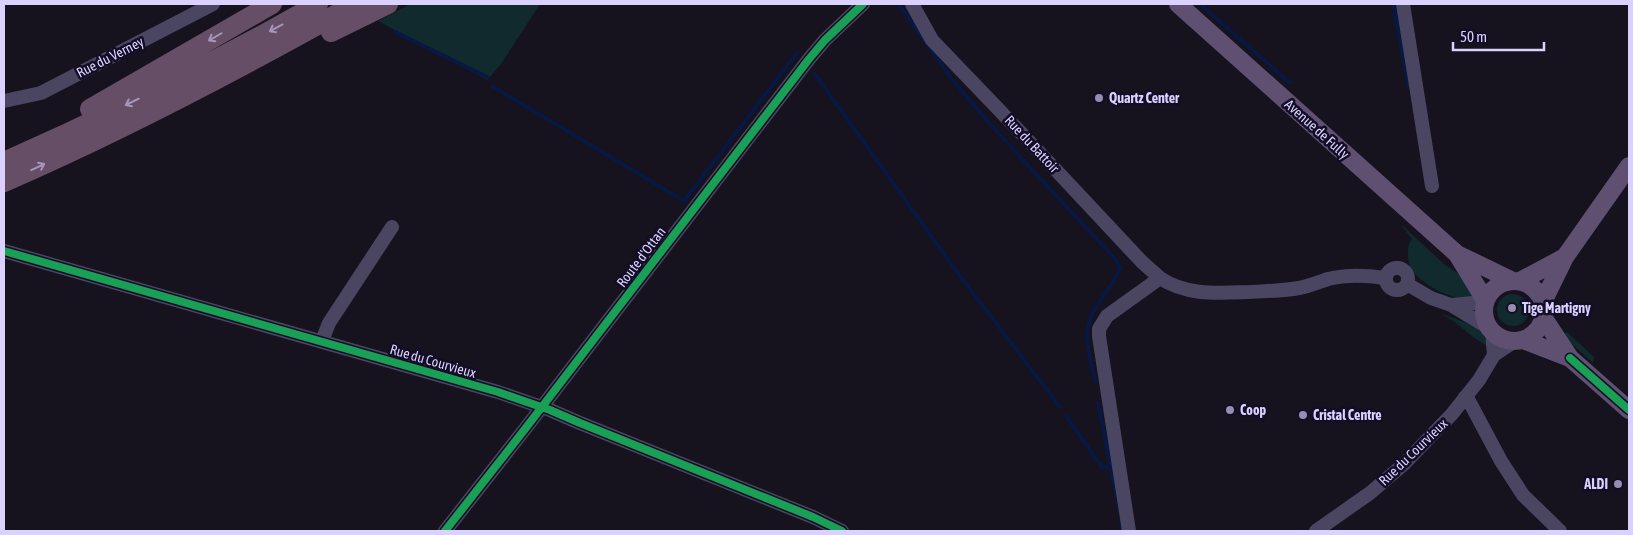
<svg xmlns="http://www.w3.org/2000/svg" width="1633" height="535" font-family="'Asap Condensed',sans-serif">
  <rect width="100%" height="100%" fill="#16131f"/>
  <path fill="#102a2e" d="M410 4H540L501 64 487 80 378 21Z
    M1402 226H1403L1445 265 1459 274 1475 296C1471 297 1467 298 1463 298 1447 298 1416 281 1410 266 1409 263 1408 258 1408 254 1408 248 1408 244 1412 239Z
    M1497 310a16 16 0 1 1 32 0a16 16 0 1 1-32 0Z
    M1441 314C1451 317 1476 325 1483 334 1485 337 1486 342 1487 346L1473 337 1455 322Z
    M1567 332 1594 357 1593 363 1563 336Z"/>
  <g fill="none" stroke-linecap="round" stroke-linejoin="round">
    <path stroke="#071842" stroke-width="4" d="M1200 4 1290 83
      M1393 4 1409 87
      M900 6 952 79 988 122 1116 260 1120 268C1113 288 1092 305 1088 327 1085 345 1092 364 1095 382
      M395 32 487 77
      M815 74 954 268 1060 407
      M492 86 684 201 797 53
      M1098 403 1120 514
      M1066 416 1102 467 1110 466
      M1121 521 1122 531"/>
    <path stroke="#4a4661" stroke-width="14" d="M912 4 932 40 1025 137 1142 262 1160 278
      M1403 4 1432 186
      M4 101 41 93 213 4
      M4 251 498 392 550 410 580 423 813 517 842 531
      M1386 279a11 11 0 1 1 22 0a11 11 0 1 1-22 0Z
      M1407 284 1431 298 1451 305 1489 328
      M1451 305 1485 302
      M1492 332 1494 355
      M322 341 329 323 392 227
      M1465 397 1469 401 1501 461 1523 495 1560 531
      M445 531 525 429 809 59 825 40 863 4
      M1129 531 1099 336V329L1107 316 1160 278C1187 296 1218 293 1249 292 1266 291 1283 291 1299 288 1309 286 1319 282 1328 279 1348 274 1366 275 1385 278
      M1316 531 1370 493 1404 464 1452 414 1479 380 1494 355 1515 341"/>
    <path stroke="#5f5072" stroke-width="18" d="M1178 4 1457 254 1511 280
      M1457 254 1485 300
      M1484 311a30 30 0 1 1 60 0a30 30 0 1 1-60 0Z
      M1520 281 1565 257
      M1543 302 1565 257 1629 166
      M1543 317 1570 358 1629 410
      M1523 340 1570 358"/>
    <path stroke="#654e66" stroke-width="20" d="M331 32 388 4
      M90 109 272 4
      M4 162C111 115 216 62 318 4
      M4 182C124 130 241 68 355 4"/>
    <g stroke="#130d25" stroke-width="11">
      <path id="cycleway" d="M4 251 498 392 550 410 580 423 813 517 842 531
        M1570 358 1629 410
        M445 531 525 429 809 59 825 40 863 4"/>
    </g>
    <use href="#cycleway" stroke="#1a9f57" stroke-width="8"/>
  </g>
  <defs><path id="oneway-shaft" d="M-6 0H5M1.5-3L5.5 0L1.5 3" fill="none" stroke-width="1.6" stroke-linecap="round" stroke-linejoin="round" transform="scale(1.25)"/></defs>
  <g stroke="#a596ba">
    <use href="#oneway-shaft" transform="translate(276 28) rotate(152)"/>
    <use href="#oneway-shaft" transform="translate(215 37) rotate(150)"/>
    <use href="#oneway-shaft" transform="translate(132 102) rotate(154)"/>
    <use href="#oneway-shaft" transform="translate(38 167) rotate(-25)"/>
  </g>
  <g fill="#958eb1" stroke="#130d25" stroke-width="2">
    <circle cx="1099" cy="98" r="5"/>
    <circle cx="1512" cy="308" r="5"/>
    <circle cx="1230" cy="410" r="5"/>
    <circle cx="1303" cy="415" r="5"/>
    <circle cx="1618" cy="484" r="5"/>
  </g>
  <g text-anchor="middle" stroke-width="5" stroke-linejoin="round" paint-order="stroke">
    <g font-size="14" fill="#dad1ff" stroke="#130d25">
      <text transform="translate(110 57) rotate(-27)" y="5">Rue du Verney</text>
      <text transform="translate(1317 129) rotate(42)" y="5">Avenue de Fully</text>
      <text transform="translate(1032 144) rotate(47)" y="5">Rue du Battoir</text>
      <text transform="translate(641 257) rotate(-53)" y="5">Route d'Ottan</text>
      <text transform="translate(433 361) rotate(16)" y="5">Rue du Courvieux</text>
      <text transform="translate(1413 452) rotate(-44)" y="5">Rue du Courvieux</text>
    </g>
    <g font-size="14" font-weight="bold" fill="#dad1ff" stroke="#130d25" text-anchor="start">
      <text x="1109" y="103">Quartz Center</text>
      <text x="1522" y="313">Tige Martigny</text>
      <text x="1240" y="415">Coop</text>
      <text x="1313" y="420">Cristal Centre</text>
      <text x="1608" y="489" text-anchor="end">ALDI</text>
    </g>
  </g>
  <rect width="1633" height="535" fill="none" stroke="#dad1ff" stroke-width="10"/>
  <path d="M1453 42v8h91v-8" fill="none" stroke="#dad1ff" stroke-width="2.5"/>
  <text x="1460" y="42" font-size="15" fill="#dad1ff" stroke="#130d25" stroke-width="4" paint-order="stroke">50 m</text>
</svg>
